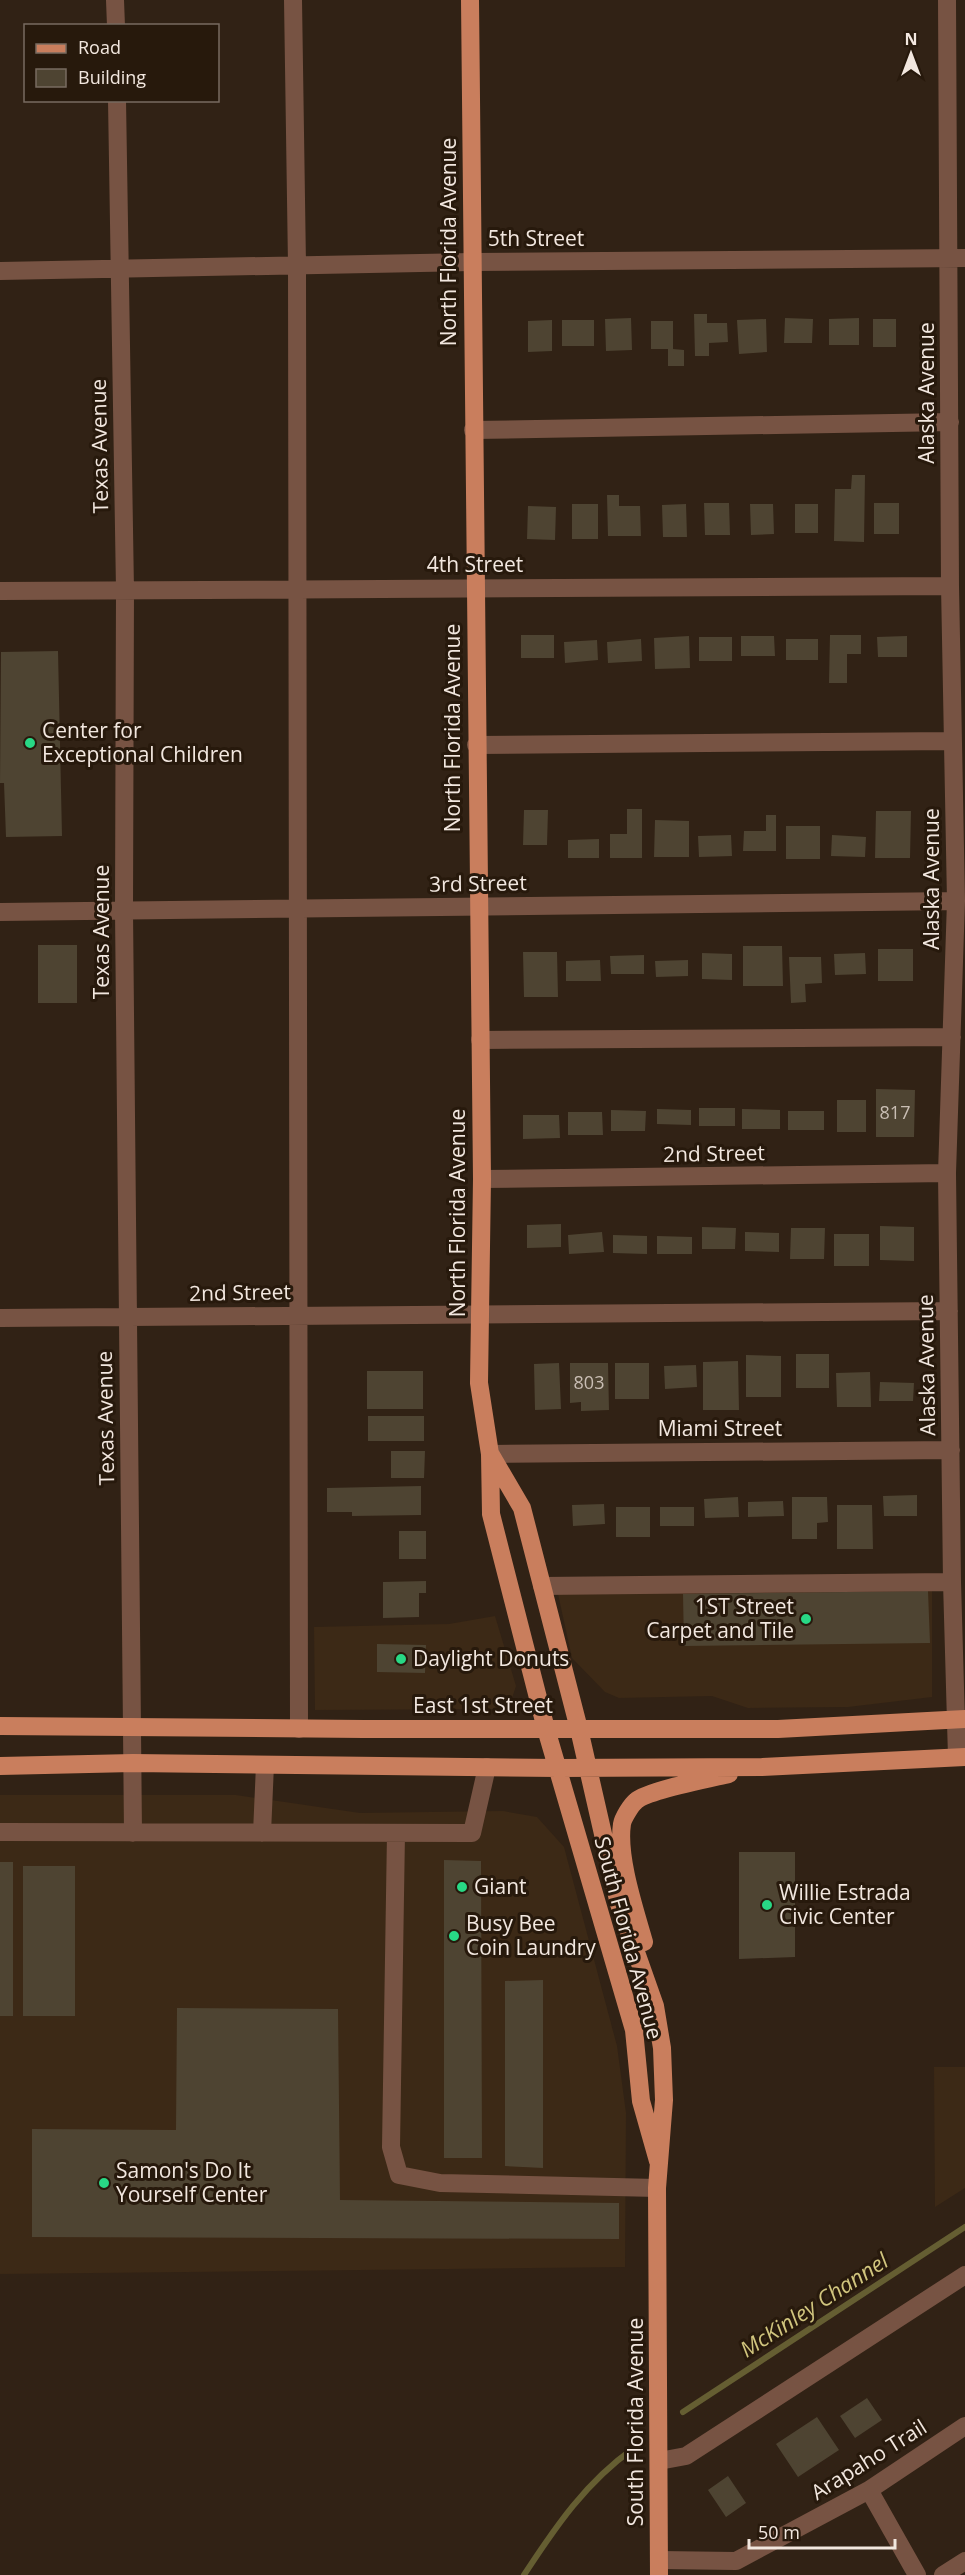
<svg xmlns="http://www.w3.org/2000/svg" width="965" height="2575" font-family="'Open Sans',sans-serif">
  <rect width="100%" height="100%" fill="#312215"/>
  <path fill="#3c2916" d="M932 1586V1697L848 1707 748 1708 712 1696 619 1698 605 1692 572 1658 558 1594Z
    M495 1616 516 1686 511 1701 496 1709 315 1710 314 1627 449 1624Z
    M0 1795H236L360 1813 503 1811 537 1817 564 1847 617 2046 626 2113 625 2267 0 2274Z
    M934 2067H965V2188L935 2207Z"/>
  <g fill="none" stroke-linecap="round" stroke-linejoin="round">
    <path stroke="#655e32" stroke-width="6" d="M683 2412 965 2227
      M524 2575C556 2526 586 2482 634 2448"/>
  </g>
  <path fill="#4e4432" d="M694 314H707V323H727L728 342 709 343V356H695Z
    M631 318 632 350 606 351 605 319Z
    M785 318 813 319 812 343H784Z
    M859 318V345H829V319Z
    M766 319 767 352 739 354 737 320Z
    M873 319H896V347H873Z
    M552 320V351L528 352V321Z
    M562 320H594V346H562Z
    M651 321H673V349L684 350V366H668V349H651Z
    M852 475H865L864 542 834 541 835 489H851Z
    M607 495H619V506H640L641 536H608Z
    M704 503H729L730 535H705Z
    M874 503H899V534H874Z
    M572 504H598V539H572Z
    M686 504 687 537H663L662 505Z
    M750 504H773L774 534 751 535Z
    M795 504H818V533H795Z
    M528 506 556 507 555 540 527 539Z
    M521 635H554V658H521Z
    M830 635H861V654H847V683H829Z
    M689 636 690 668 655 669 654 638Z
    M741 636H774L775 656H741Z
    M907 636V657H878L877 637Z
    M699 637H732V661H699Z
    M641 639 642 661 608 663 607 642Z
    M786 639H818V660H786Z
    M597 640 598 660 565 663 564 642Z
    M58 651 62 836 6 837 4 783H0L1 652Z
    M627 809H642V858H610V834H627Z
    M524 810H548L547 845H523Z
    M876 811H911L910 858H875Z
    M766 815H776V851H743L744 831H766Z
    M655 820 689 821V857H654Z
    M786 826H820V859H786Z
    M731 835 732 856 699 857 698 836Z
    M832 835 866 837 865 857 831 856Z
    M599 839V858H568V840Z
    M38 945H77V1003H38Z
    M743 946H782L783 986H743Z
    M878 949H913V981H878Z
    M523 952H557L558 997H524Z
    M702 953 732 954V980L702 979Z
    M865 953 866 974 835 975 834 954Z
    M644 955V974H611L610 956Z
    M789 957H821L822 983 805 984 806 1002 791 1003Z
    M600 960 601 981H566V961Z
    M688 960V976L656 977 655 961Z
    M876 1089 915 1090 914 1137H876Z
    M837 1100H866V1132H837Z
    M699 1108H735V1126H699Z
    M657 1109 691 1110V1125L657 1124Z
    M742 1109 780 1110V1129H742Z
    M611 1110 646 1111 645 1131H611Z
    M788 1111H824V1130H788Z
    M568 1112H602L603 1135H568Z
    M523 1115H559L560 1138 523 1139Z
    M561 1224V1247L527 1248V1225Z
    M880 1226 914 1227V1261L880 1260Z
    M702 1227 736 1228 735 1249H702Z
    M791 1228H825L824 1259H790Z
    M602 1232 604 1252 569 1254 568 1235Z
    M745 1232 779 1233V1252L745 1251Z
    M834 1234H869V1266H834Z
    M613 1235 647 1236V1254L613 1253Z
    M657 1236 692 1237V1254H657Z
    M796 1354H829V1388H796Z
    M746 1355 781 1356V1397H746Z
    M738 1361 739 1410H703V1362Z
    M559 1363 561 1409 535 1410 534 1364Z
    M570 1363H608L609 1410 581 1411V1402L570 1403Z
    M615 1363H649V1399H615Z
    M696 1365 697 1387 665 1389 664 1366Z
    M367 1371H423V1409H367Z
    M870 1372 871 1407H837L836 1373Z
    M880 1382 914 1383 913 1401H879Z
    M368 1416H424V1441H368Z
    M391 1451H425L424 1478H391Z
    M421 1486V1515L352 1516V1512H327V1488Z
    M917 1495V1516H884L883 1496Z
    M738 1497 739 1517 705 1518 704 1499Z
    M792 1497H827L828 1522 817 1523V1539H792Z
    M783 1501 784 1516 748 1517V1502Z
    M604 1504 605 1524 573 1526 572 1505Z
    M837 1505H872L873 1549H837Z
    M616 1507H650V1537H616Z
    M660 1507H694V1526H660Z
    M399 1531H426V1559H399Z
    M426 1581V1593H419V1617L383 1618V1582Z
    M928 1591 930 1643 684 1646 683 1594Z
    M377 1644 426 1645 425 1673 377 1672Z
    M739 1852H795V1957L739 1959Z
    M444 1860 481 1861 482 2158H444Z
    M0 1862H13V2016H0Z
    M23 1866H75V2016H23Z
    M543 1980V2168L505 2166V1981Z
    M177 2008 338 2009 340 2200 619 2203V2239L32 2237V2129L176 2130Z
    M867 2398 882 2420 855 2438 840 2416Z
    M817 2417 839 2450 798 2477 776 2444Z
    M728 2476 746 2503 726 2517 708 2490Z"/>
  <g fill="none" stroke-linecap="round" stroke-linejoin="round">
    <path stroke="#775343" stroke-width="18" d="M115 0 116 26
      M293 0 297 265 299 1729
      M947 0 950 586 956 901 947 1173 952 1582 957 1757
      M117 100 125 590 124 911 133 1833
      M0 271 472 262 965 258
      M473 430 950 422
      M0 591 950 586
      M476 745 953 741
      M0 912 956 901
      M480 1040 952 1037
      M482 1179 947 1173
      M0 1318 949 1311
      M490 1454 951 1450
      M542 1586 952 1582
      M0 1832 472 1833 487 1767
      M262 1833 265 1765
      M396 1833 391 2147 399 2175 440 2183 657 2188
      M659 2461 686 2456 965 2275
      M869 2490 917 2575
      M659 2560 736 2561 869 2490 965 2426
      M943 2575 965 2561"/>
    <path stroke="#c97e5d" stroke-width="18" d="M470 0 482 1179 479 1383 490 1454 491 1514 546 1729 634 2030 641 2101 658 2161
      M491 1455 522 1508 579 1729 619 1904 655 2006 662 2048 664 2100 657 2188 659 2575
      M0 1726 364 1729H778L965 1719
      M0 1766 133 1763 558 1768 762 1767 965 1757
      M644 1942C635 1910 617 1857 622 1824 623 1818 631 1805 636 1801 646 1791 712 1778 729 1774"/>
  </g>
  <g fill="#28d885" stroke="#27190c" stroke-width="2">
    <circle cx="30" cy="743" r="6"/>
    <circle cx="806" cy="1619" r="6"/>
    <circle cx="401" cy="1659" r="6"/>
    <circle cx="462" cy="1887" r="6"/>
    <circle cx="767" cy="1905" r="6"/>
    <circle cx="454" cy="1936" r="6"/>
    <circle cx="104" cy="2183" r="6"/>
  </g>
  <g text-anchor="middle" stroke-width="6" stroke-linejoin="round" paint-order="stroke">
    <g font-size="18" fill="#c9beb4">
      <text x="895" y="1119">817</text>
      <text x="589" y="1389">803</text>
    </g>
    <g font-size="21" fill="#f2e7df" stroke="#27190c">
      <text x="536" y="246">5th Street</text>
      <text transform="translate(449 242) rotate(-90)" y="7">North Florida Avenue</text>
      <text transform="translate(927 393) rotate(-90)" y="7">Alaska Avenue</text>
      <text transform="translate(100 446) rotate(-91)" y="7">Texas Avenue</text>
      <text x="475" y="572">4th Street</text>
      <text transform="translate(453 728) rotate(-90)" y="7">North Florida Avenue</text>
      <text transform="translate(932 879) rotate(-90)" y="7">Alaska Avenue</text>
      <text transform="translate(478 884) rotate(-1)" y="7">3rd Street</text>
      <text transform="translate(102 932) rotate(-90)" y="7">Texas Avenue</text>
      <text transform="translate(714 1154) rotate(-1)" y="7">2nd Street</text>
      <text transform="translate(458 1213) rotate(-90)" y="7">North Florida Avenue</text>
      <text transform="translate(240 1293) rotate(-1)" y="7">2nd Street</text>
      <text transform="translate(927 1365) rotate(-91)" y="7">Alaska Avenue</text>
      <text transform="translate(106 1418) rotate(-91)" y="7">Texas Avenue</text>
      <text x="720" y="1436">Miami Street</text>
      <text x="483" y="1713">East 1st Street</text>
      <text transform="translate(628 1938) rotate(75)" y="7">South Florida Avenue</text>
      <text transform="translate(636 2422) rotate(-90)" y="7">South Florida Avenue</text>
      <text transform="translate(869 2460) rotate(-32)" y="7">Arapaho Trail</text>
    </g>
    <g font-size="21" fill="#f2e7df" stroke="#27190c" text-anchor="start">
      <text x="42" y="738">Center for<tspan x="42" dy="24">Exceptional Children</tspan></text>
      <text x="794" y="1614" text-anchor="end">1ST Street<tspan x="794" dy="24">Carpet and Tile</tspan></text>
      <text x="413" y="1666">Daylight Donuts</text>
      <text x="474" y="1894">Giant</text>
      <text x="779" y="1900">Willie Estrada<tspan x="779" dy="24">Civic Center</tspan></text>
      <text x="466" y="1931">Busy Bee<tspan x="466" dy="24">Coin Laundry</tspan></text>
      <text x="116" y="2178">Samon's Do It<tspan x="116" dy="24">Yourself Center</tspan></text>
    </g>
    <g font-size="22" font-style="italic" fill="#d1c57e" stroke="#27190c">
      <text transform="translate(814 2305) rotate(-33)" y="8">McKinley Channel</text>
    </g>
  </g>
  <rect x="24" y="24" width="195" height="78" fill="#27190c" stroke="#786b60" stroke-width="1.5"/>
  <rect x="36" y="44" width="30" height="9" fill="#c97e5d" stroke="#786b60" stroke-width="1.5"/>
  <text x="78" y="54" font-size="18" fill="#f2e7df">Road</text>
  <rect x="36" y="69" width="30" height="18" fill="#4e4432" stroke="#786b60" stroke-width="1.5"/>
  <text x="78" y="84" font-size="18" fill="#f2e7df">Building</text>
  <g transform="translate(911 54)" stroke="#27190c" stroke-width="4.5" paint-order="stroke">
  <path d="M0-4.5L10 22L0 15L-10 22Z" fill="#f2e7df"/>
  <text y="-9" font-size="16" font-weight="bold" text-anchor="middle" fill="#f2e7df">N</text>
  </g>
  <path d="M749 2539v9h146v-9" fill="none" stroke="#f2e7df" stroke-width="3"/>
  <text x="758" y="2539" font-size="18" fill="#f2e7df" stroke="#27190c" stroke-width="4.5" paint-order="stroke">50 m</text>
</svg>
